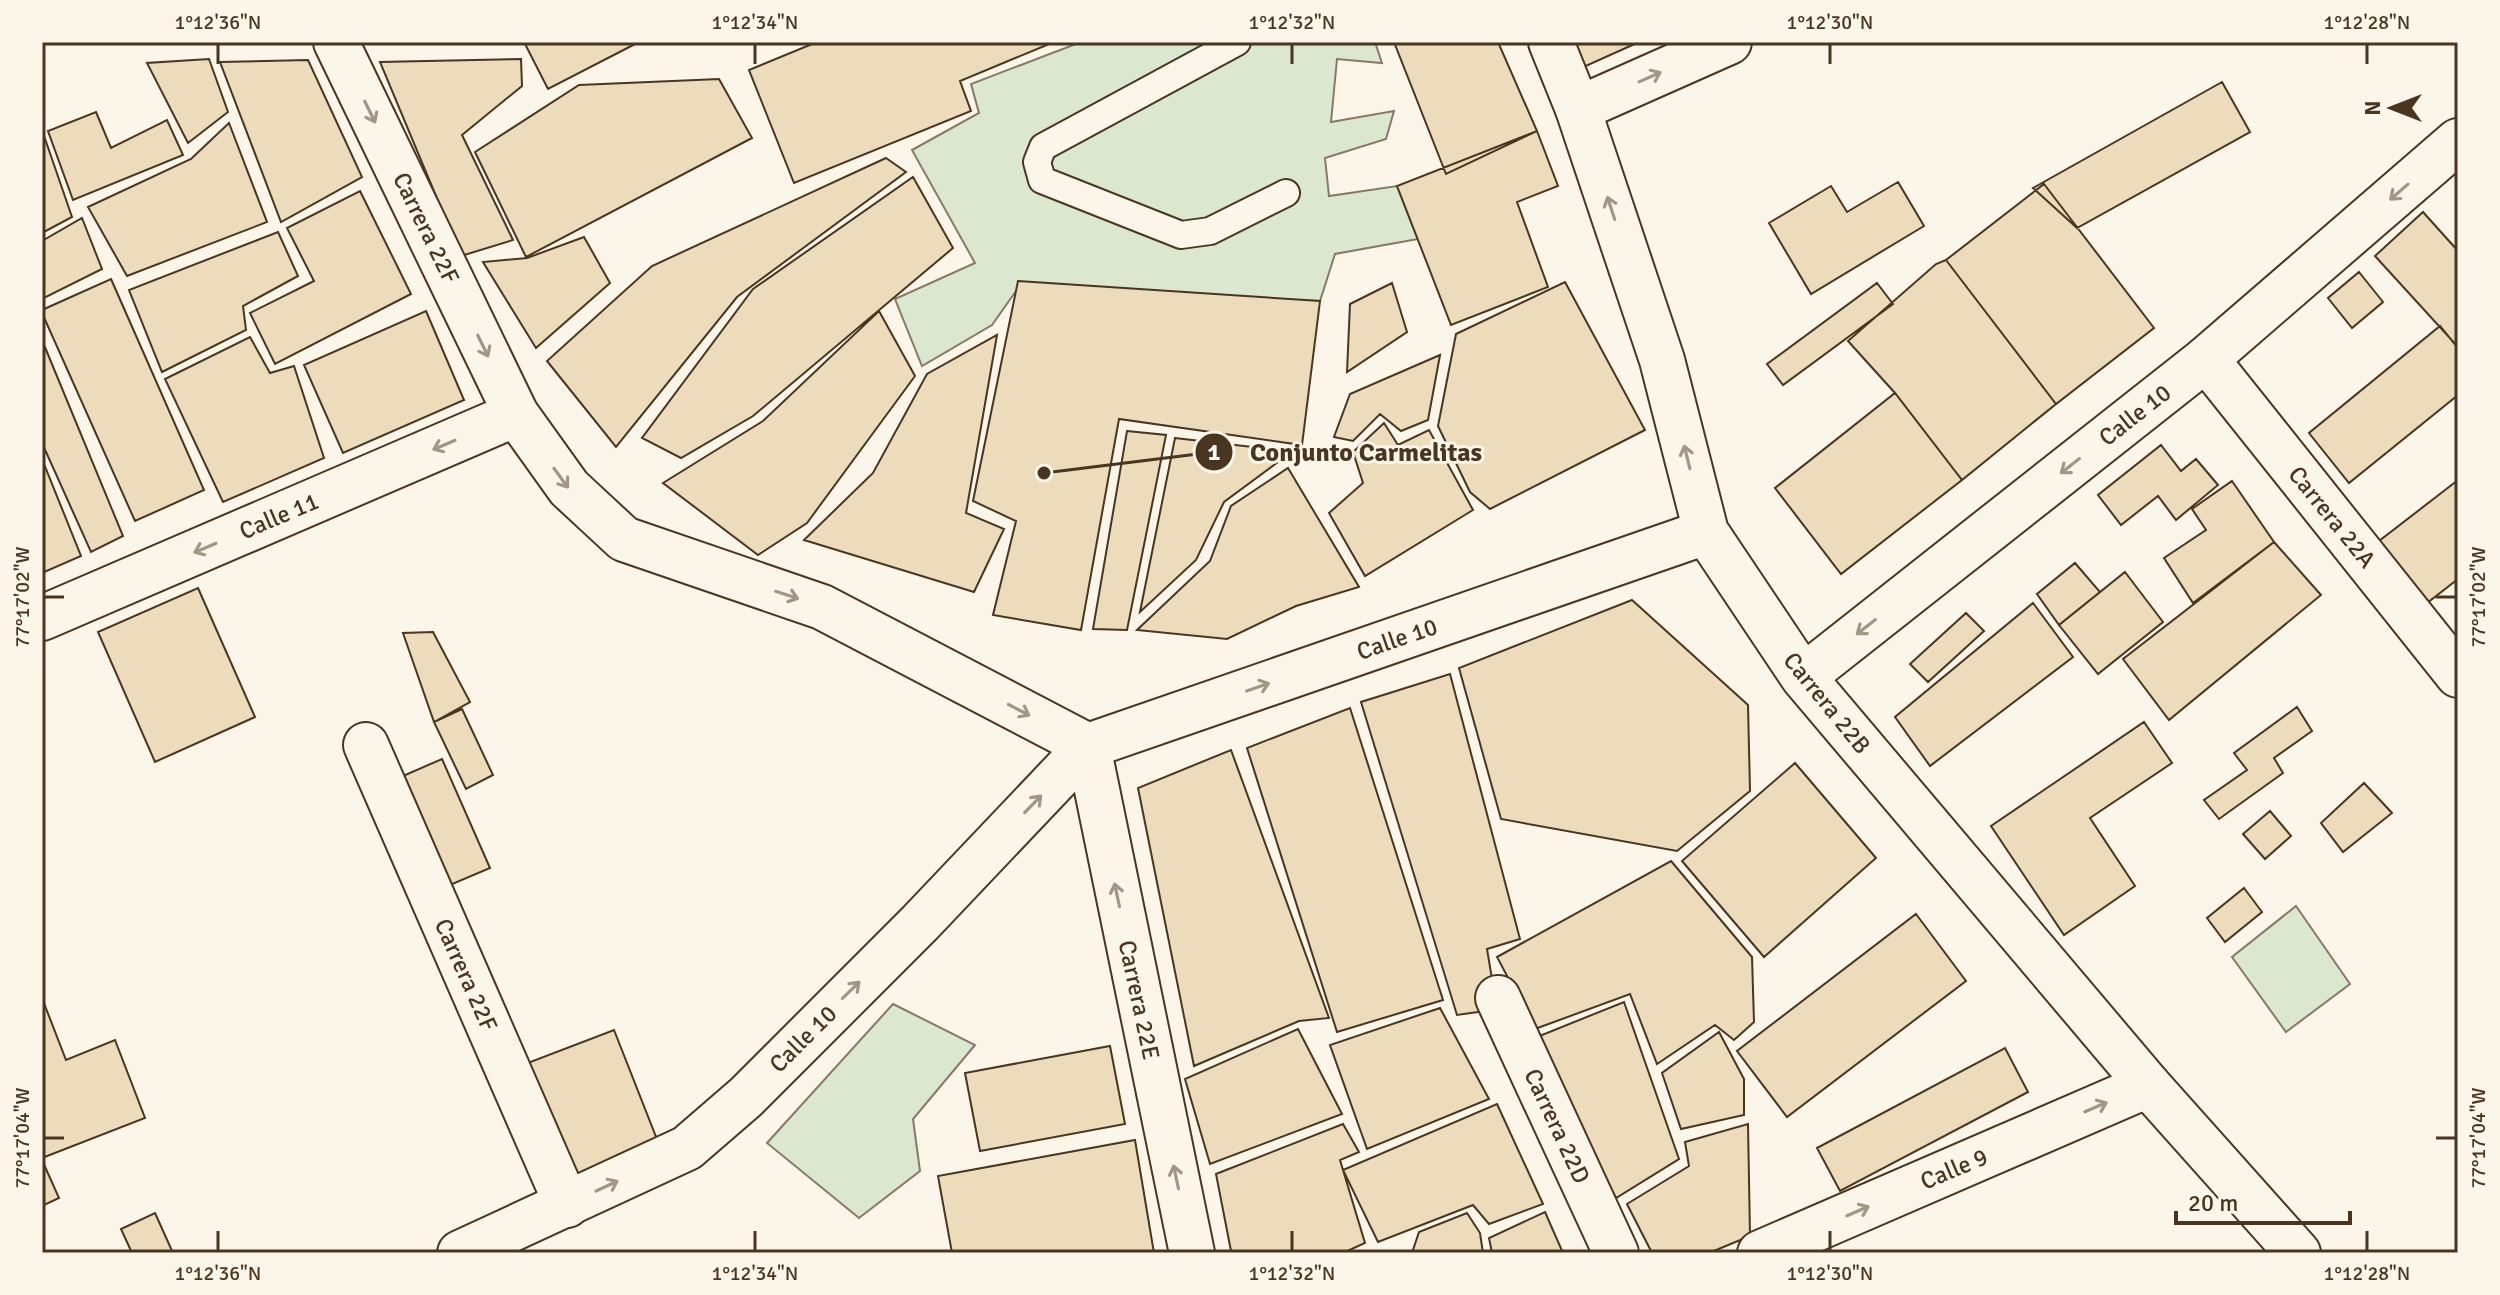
<svg xmlns="http://www.w3.org/2000/svg" width="2500" height="1295" font-family="Signika,sans-serif">
  <rect width="100%" height="100%" fill="#fbf6e9"/>
  <path fill="#dce7d0" stroke="#887966" stroke-width="2" d="M1081 42H1375L1382 63 1337 59 1331 122 1394 111 1386 139 1325 158 1329 196 1397 186 1418 239 1335 254 1320 301 1016 291 992 325 922 366 895 299 975 263 912 150 979 113 971 84Z
    M2296 906 2350 984 2286 1032 2232 957Z
    M893 1004 975 1045 913 1119 920 1171 859 1218 767 1143Z"/>
  <path fill="#ecdcbc" stroke="#4a3520" stroke-width="2" d="M524 42H639L548 89Z
    M817 42H1054L960 81 971 111 794 183 749 70Z
    M1394 42H1498L1537 131 1446 174Z
    M1565 42H1639L1577 70Z
    M209 59 228 112 188 143 147 63Z
    M521 59 522 86 462 135 513 240 461 256 380 62Z
    M308 60 362 177 281 222 220 62Z
    M719 79 752 138 526 257 475 152 579 85Z
    M2222 82 2250 132 2077 228 2033 188Z
    M96 112 111 148 167 120 183 155 73 200 48 131Z
    M229 123 267 222 127 276 88 207 191 159Z
    M42 130 72 217 42 233Z
    M1537 131 1558 186 1517 202 1548 287 1451 325 1397 186Z
    M886 158 906 172 737 297 616 447 547 361 652 266Z
    M913 177 953 248 753 416 681 458 642 438 753 289Z
    M1898 182 1924 226 1811 294 1769 223 1831 186 1847 212Z
    M2044 184 2154 328 2056 404 1946 260Z
    M360 191 411 294 275 364 250 313 314 281 287 228Z
    M2423 212 2458 251V347L2375 256Z
    M82 218 102 269 42 299V241Z
    M278 232 298 276 243 306 246 330 162 372 129 290Z
    M584 237 610 283 536 348 483 262 527 258Z
    M1946 260 2056 404 1962 480 1895 393 1848 341 1936 264Z
    M2359 272 2383 302 2352 328 2328 298Z
    M111 279 204 490 135 521 42 313V310Z
    M1018 281 1320 301 1302 445 1119 419 1081 630 993 615 1016 521 973 501Z
    M1565 282 1645 430 1490 509 1470 492 1438 426 1456 334Z
    M1392 283 1407 332 1347 372 1350 304Z
    M1877 283 1893 304 1783 385 1767 364Z
    M426 311 464 400 343 453 304 365Z
    M879 311 915 376 807 523 758 555 663 483 763 421Z
    M2440 326 2458 348V395L2349 483 2309 433Z
    M997 335 966 513 1004 529 974 592 804 540 873 473 927 374Z
    M250 337 270 373 294 366 324 458 223 502 165 379Z
    M42 340 123 536 91 552 42 443Z
    M1440 355 1428 420 1401 431 1380 414 1353 441 1334 437 1350 394Z
    M1895 393 1962 480 1841 574 1775 488Z
    M1384 423 1398 445 1429 430 1473 510 1365 576 1329 513 1363 483 1353 452Z
    M1127 431 1166 435 1127 630 1093 629Z
    M1175 438 1278 450 1282 459 1224 502 1196 560 1140 612Z
    M2161 445 2181 471 2196 459 2218 485 2176 520 2158 496 2121 525 2098 495Z
    M42 459 81 556 42 573Z
    M1288 468 1359 587 1296 606 1227 639 1137 630 1210 561 1231 506Z
    M2458 480V579L2418 610 2370 548Z
    M2232 481 2274 542 2193 603 2164 558 2206 530 2192 509Z
    M2274 542 2321 595 2169 720 2123 659Z
    M2075 563 2100 592 2059 625 2037 594Z
    M2125 572 2163 622 2098 674 2059 625Z
    M198 588 255 717 155 762 98 632Z
    M1632 600 1748 705 1750 791 1677 851 1501 819 1459 668Z
    M2033 603 2073 657 1930 766 1895 717Z
    M1966 613 1984 631 1928 682 1910 664Z
    M433 632 470 702 434 722 403 633Z
    M1450 674 1520 939 1487 949 1493 985 1485 1011 1457 1015 1361 702Z
    M2297 707 2312 731 2274 758 2283 773 2219 819 2204 800 2247 770 2234 753Z
    M1350 708 1443 1000 1337 1032 1247 748Z
    M462 709 493 775 466 789 434 722Z
    M2144 722 2172 763 2090 818 2135 886 2064 935 1991 826Z
    M1231 750 1329 1018 1299 1021 1194 1066 1138 788Z
    M442 759 490 868 443 888 396 779Z
    M1795 763 1876 858 1764 957 1682 861Z
    M2364 783 2392 813 2343 852 2321 823Z
    M2270 811 2291 836 2265 859 2243 834Z
    M1671 861 1752 957 1754 1022 1734 1040 1715 1025 1657 1064 1630 994 1535 1029 1497 957Z
    M2244 888 2262 912 2225 942 2207 918Z
    M1916 914 1966 981 1787 1117 1737 1051Z
    M42 998 66 1060 115 1040 145 1118 42 1158Z
    M1624 1002 1679 1159 1616 1198 1532 1039Z
    M1440 1008 1489 1099 1367 1149 1330 1045Z
    M1298 1029 1342 1114 1210 1164 1185 1079Z
    M614 1030 660 1147 571 1182 525 1064Z
    M1719 1032 1744 1079V1115L1681 1129 1662 1073Z
    M1110 1046 1125 1124 980 1151 965 1073Z
    M2005 1048 2028 1092 1840 1191 1817 1148Z
    M1497 1104 1543 1204 1489 1224 1473 1205 1378 1242 1343 1170Z
    M1343 1124 1359 1152 1340 1160 1365 1243 1343 1253 1231 1251 1216 1174Z
    M1748 1124 1750 1236 1709 1253H1652L1627 1204 1689 1166 1685 1142Z
    M1135 1140 1154 1253H952L938 1176Z
    M42 1160 59 1198 42 1206Z
    M1545 1212 1563 1253H1492L1489 1238Z
    M155 1213 173 1253H132L121 1229Z
    M1467 1213 1480 1233 1483 1253H1412L1419 1232Z"/>
  <g fill="none" stroke-linecap="round" stroke-linejoin="round">
    <g stroke="#4a3520" stroke-width="30">
      <path id="lane" d="M1237 42 1043 147 1037 162 1042 180 1181 235 1210 231 1286 193"/>
    </g>
    <g stroke="#4a3520" stroke-width="48">
      <path id="street" d="M336 42 516 414 569 488 624 539 822 607 1088 746 1192 1253
        M1578 109 1729 42
        M2206 359 2458 675
        M366 745 567 1205
        M1498 998 1616 1253
        M1760 1253 2148 1085"/>
    </g>
    <g stroke="#4a3520" stroke-width="48">
      <path id="secondary" d="M1551 42 1578 109 1662 360 1706 532 1803 677 2148 1085 2298 1253
        M42 618 516 414
        M1803 677 2206 359 2458 141
        M460 1253 687 1148 746 1097 920 923 1088 746 1706 532"/>
    </g>
    <use href="#lane" stroke="#fbf6e9" stroke-width="26"/>
    <use href="#street" stroke="#fbf6e9" stroke-width="44"/>
    <use href="#secondary" stroke="#fbf6e9" stroke-width="44"/>
  </g>
  <defs><path id="oneway-shaft" d="M-6 0H5M1.5-3L5.5 0L1.5 3" fill="none" stroke-width="1.6" stroke-linecap="round" stroke-linejoin="round" transform="scale(2)"/></defs>
  <g stroke="#a29684">
    <use href="#oneway-shaft" transform="translate(1650 77) rotate(-24)"/>
    <use href="#oneway-shaft" transform="translate(370 112) rotate(64)"/>
    <use href="#oneway-shaft" transform="translate(2399 192) rotate(139)"/>
    <use href="#oneway-shaft" transform="translate(1611 208) rotate(-108)"/>
    <use href="#oneway-shaft" transform="translate(483 346) rotate(64)"/>
    <use href="#oneway-shaft" transform="translate(444 445) rotate(157)"/>
    <use href="#oneway-shaft" transform="translate(1687 457) rotate(-104)"/>
    <use href="#oneway-shaft" transform="translate(2070 466) rotate(142)"/>
    <use href="#oneway-shaft" transform="translate(561 478) rotate(54)"/>
    <use href="#oneway-shaft" transform="translate(205 548) rotate(157)"/>
    <use href="#oneway-shaft" transform="translate(787 595) rotate(18)"/>
    <use href="#oneway-shaft" transform="translate(1866 627) rotate(142)"/>
    <use href="#oneway-shaft" transform="translate(1258 687) rotate(-19)"/>
    <use href="#oneway-shaft" transform="translate(1019 710) rotate(28)"/>
    <use href="#oneway-shaft" transform="translate(1033 804) rotate(-46)"/>
    <use href="#oneway-shaft" transform="translate(1117 895) rotate(-102)"/>
    <use href="#oneway-shaft" transform="translate(851 990) rotate(-44)"/>
    <use href="#oneway-shaft" transform="translate(2096 1107) rotate(-23)"/>
    <use href="#oneway-shaft" transform="translate(1176 1177) rotate(-102)"/>
    <use href="#oneway-shaft" transform="translate(607 1186) rotate(-25)"/>
    <use href="#oneway-shaft" transform="translate(1858 1211) rotate(-23)"/>
  </g>
  <path fill="none" stroke="#4a3520" stroke-width="3" d="M218 44V64M755 44V64M1292 44V64M1830 44V64M2367 44V64M44 597H64M2436 597H2456M44 1138H64M2436 1138H2456M218 1231V1251M755 1231V1251M1292 1231V1251M1830 1231V1251M2367 1231V1251"/>
  <g text-anchor="middle" stroke-width="6" stroke-linejoin="round" paint-order="stroke">
    <g font-size="24" fill="#4a3520" stroke="#fbf6e9">
      <text transform="translate(426 228) rotate(64)" y="8">Carrera 22F</text>
      <text transform="translate(2135 415) rotate(-38)" y="8">Calle 10</text>
      <text transform="translate(279 516) rotate(-23)" y="8">Calle 11</text>
      <text transform="translate(2332 517) rotate(51)" y="8">Carrera 22A</text>
      <text transform="translate(1397 639) rotate(-19)" y="8">Calle 10</text>
      <text transform="translate(1827 703) rotate(51)" y="8">Carrera 22B</text>
      <text transform="translate(466 975) rotate(66)" y="8">Carrera 22F</text>
      <text transform="translate(1139 1000) rotate(78)" y="8">Carrera 22E</text>
      <text transform="translate(803 1039) rotate(-45)" y="8">Calle 10</text>
      <text transform="translate(1557 1126) rotate(65)" y="8">Carrera 22D</text>
      <text transform="translate(1954 1169) rotate(-23)" y="8">Calle 9</text>
    </g>
  </g>
  <path fill="none" stroke="#4a3520" stroke-width="3" d="M1044 473L1214 452"/>
  <g fill="#4a3520" stroke="#fbf6e9" stroke-width="3">
    <circle cx="1044" cy="473" r="8"/>
    <circle cx="1214" cy="452" r="20"/>
  </g>
  <g font-size="24" text-anchor="middle" font-weight="bold" fill="#fff">
    <text x="1214" y="460">1</text>
  </g>
  <g font-size="26" text-anchor="middle" font-weight="bold" fill="#4a3520" stroke="#fbf6e9" stroke-width="6" stroke-linejoin="round" paint-order="stroke">
    <text x="1366" y="461">Conjunto Carmelitas</text>
  </g>
  <rect width="2500" height="1295" fill="none" stroke="#fbf6e9" stroke-width="88"/>
  <g transform="translate(2392 108) rotate(270)" stroke="#fbf6e9" stroke-width="6" paint-order="stroke">
  <path d="M0-6L14 30L0 20L-14 30Z" fill="#4a3520"/>
  <text y="-12" font-size="22" font-weight="bold" text-anchor="middle" fill="#4a3520">N</text>
  </g>
  <path d="M2176 1211v12h174v-12" fill="none" stroke="#4a3520" stroke-width="4"/>
  <text x="2188" y="1211" font-size="24" fill="#4a3520" stroke="#fbf6e9" stroke-width="6" paint-order="stroke">20 m</text>
  <rect x="44" y="44" width="2412" height="1207" fill="none" stroke="#4a3520" stroke-width="3"/>
  <g font-size="20" text-anchor="middle" fill="#4a3520">
    <text x="218" y="29">1°12'36"N</text>
    <text x="755" y="29">1°12'34"N</text>
    <text x="1292" y="29">1°12'32"N</text>
    <text x="1830" y="29">1°12'30"N</text>
    <text x="2367" y="29">1°12'28"N</text>
    <text transform="translate(2478 597) rotate(-90)" y="7">77°17'02"W</text>
    <text transform="translate(22 597) rotate(-90)" y="7">77°17'02"W</text>
    <text transform="translate(2478 1138) rotate(-90)" y="7">77°17'04"W</text>
    <text transform="translate(22 1138) rotate(-90)" y="7">77°17'04"W</text>
    <text x="218" y="1280">1°12'36"N</text>
    <text x="755" y="1280">1°12'34"N</text>
    <text x="1292" y="1280">1°12'32"N</text>
    <text x="1830" y="1280">1°12'30"N</text>
    <text x="2367" y="1280">1°12'28"N</text>
  </g>
</svg>
